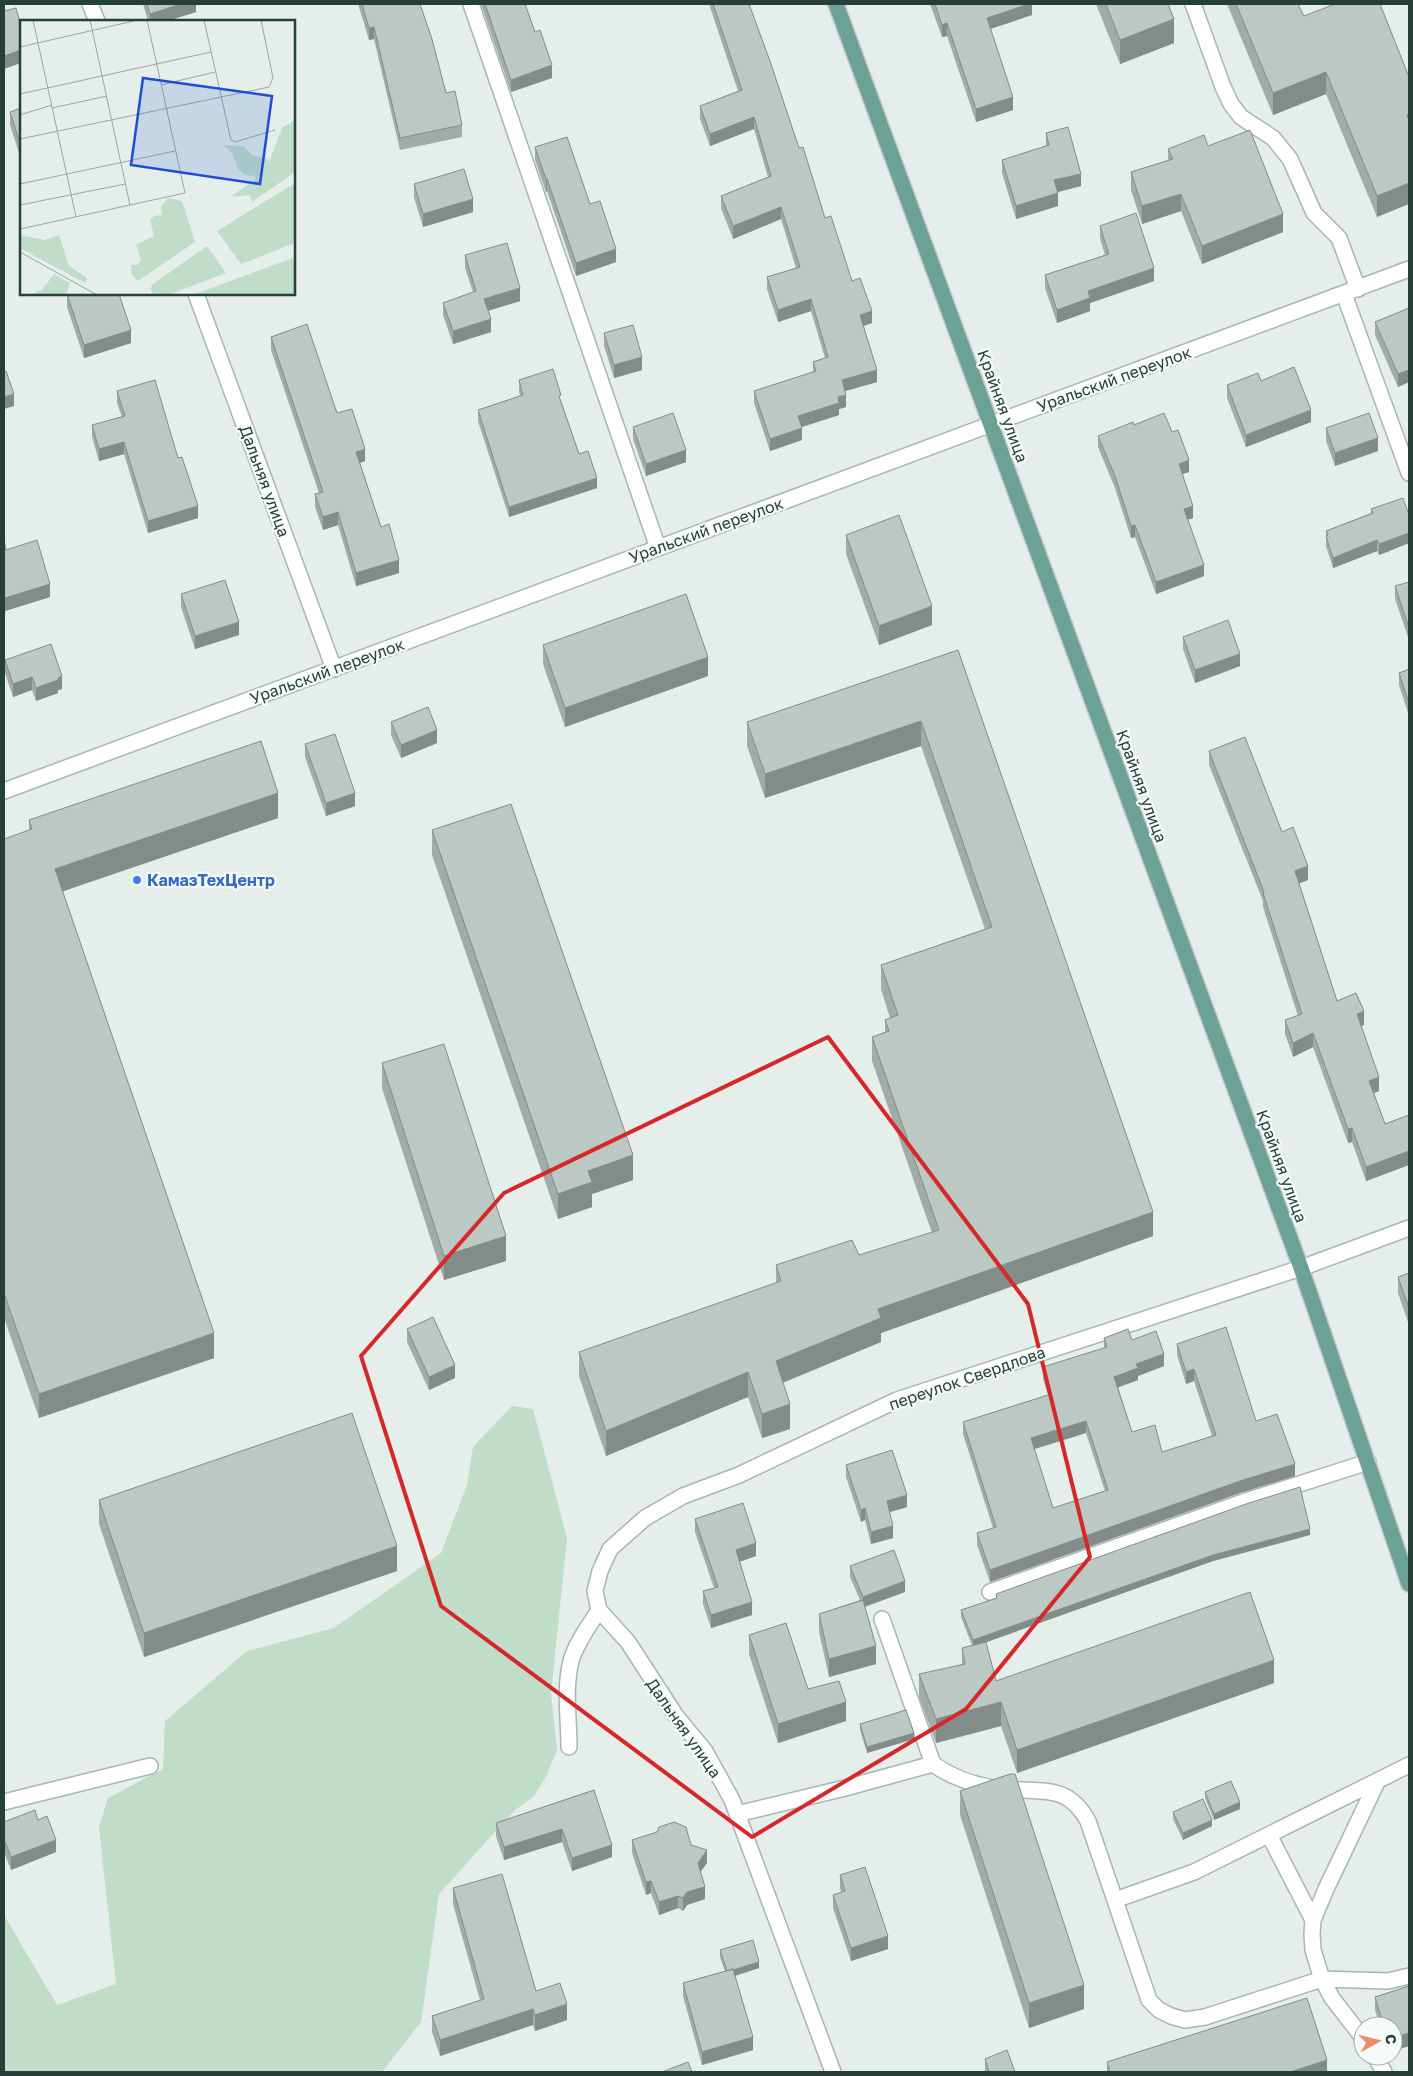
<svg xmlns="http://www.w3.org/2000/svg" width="1413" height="2076" font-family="'Golos Text',sans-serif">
  <rect width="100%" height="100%" fill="#e5eeea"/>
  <path fill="#c0ddc9" d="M512 1406 533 1409 567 1538 551 1694 557 1750 547 1775 534 1796 514 1811 439 1894 421 2022 382 2072H4V1915L57 2005 116 1984 99 1827 108 1798 163 1769 165 1721 247 1651 334 1628 441 1553 467 1485 473 1447Z"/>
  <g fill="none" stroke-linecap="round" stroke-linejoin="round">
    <g stroke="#a8b6b1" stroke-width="18">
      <path id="minor" d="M90 4 97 21
        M471 4 658 548
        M1193 4 1223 87 1231 104 1241 117 1273 138 1290 159 1314 213 1339 238 1358 289
        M196 294 334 669
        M1344 294 1409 473
        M4 791 1409 269
        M990 1592 1243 1502 1368 1462
        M882 1619 933 1764C953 1778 979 1787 1004 1789 1042 1793 1067 1783 1088 1821L1149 2000 1159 2010 1171 2016 1185 2020 1205 2017 1322 1979 1388 1981 1409 1976
        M569 1747C569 1719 564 1689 571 1661 576 1643 589 1626 599 1610
        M4 1802 150 1766
        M737 1814 845 1788 933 1764
        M1269 1835 1313 1920
        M1115 1900 1194 1872 1409 1765
        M1363 2038 1332 1998 1322 1979 1313 1950 1312 1934 1313 1920 1326 1889 1378 1780
        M1375 2056 1384 2072
        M833 2072 732 1800 705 1751 676 1716 628 1642 599 1610 595 1591 600 1571 610 1549 645 1518 683 1496 739 1475 897 1400 1301 1268 1409 1228"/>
    </g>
    <g stroke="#c2c9c8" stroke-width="18">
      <path id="major" d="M836 4 1301 1268 1409 1584"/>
    </g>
    <use href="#minor" stroke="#fff" stroke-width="15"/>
    <use href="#major" stroke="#6ca196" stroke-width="15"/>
  </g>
  <path fill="#a1aca8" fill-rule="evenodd" d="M143 4H196V12L167 21H148Z
    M358 4H420L446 93 462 125V137L400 150 374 39 369 40Z
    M481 4H525L535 32 552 78 511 92Z
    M709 4H749L799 148 825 218 852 281 872 323 863 326 877 382 845 391 846 407 839 409V415L802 427V440L770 451 754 403V391L813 372V362L825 358 811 311 778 322 767 289V277L796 268 781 219 733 239 721 208V196L768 177 754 129 710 146 700 119V106L738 91Z
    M930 4H1032V15L990 29 1013 110 976 122 947 36 942 37Z
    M1096 4H1168L1174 43 1120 64Z
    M1227 4H1298L1304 16 1380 4 1377 217 1326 94 1273 115Z
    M21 108V159L10 125V112Z
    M1046 133 1081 186 1058 192V206L1016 219 1002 173V160L1046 146Z
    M1208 146 1283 232 1202 264 1181 211 1142 224 1131 190V172L1168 160V149Z
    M535 147 616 262 576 276 547 191 546 192 535 160Z
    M414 184 473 212 423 227 414 197Z
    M1100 226 1154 281 1090 303V311L1057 323 1045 288V275L1105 255 1100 238Z
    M465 255 520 301 488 311 491 332 453 344 443 315V303L473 292 465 268Z
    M67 294 131 343 84 358 67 307Z
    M1409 308V382L1398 387 1375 335V322Z
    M604 333 642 370 614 378 604 346Z
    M271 337 337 413 365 461 360 463 381 527 399 573 356 586 338 525 323 530 315 507V494L319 493 271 350Z
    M519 380 561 402 579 454 597 488 509 517 478 421V410L520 396 519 391Z
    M1227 385 1311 422 1246 447 1227 398Z
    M117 391 178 458 198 518 148 533 124 454 99 461 92 437V425L122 417 117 403Z
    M1134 425 1189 472 1182 474 1193 518 1188 519 1204 576 1156 594 1135 537 1131 538 1115 488 1098 447V436Z
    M633 427 686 462 646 476 633 439Z
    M1326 428 1378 451 1335 466 1326 441Z
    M1371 509 1409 515V543L1379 555 1377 551 1333 568 1326 546V531L1371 513Z
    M846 535 932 625 879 645 846 554Z
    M4 540 6 550 50 597 5 611 4 606Z
    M1409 582V640L1395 599V586Z
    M181 594 239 635 195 649 181 607Z
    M1183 637 1240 666 1195 683 1183 649Z
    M543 645 708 676 565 727 543 664Z
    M958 650 1153 1236 881 1333V1342L783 1383 790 1429 762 1438 748 1397 606 1456 579 1376V1352L776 1283V1265L859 1255 932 1233 872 1061V1037L885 1032V1020L890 1018 881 989V965L985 929 921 746 765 798 747 746V722Z
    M5 660 62 689 58 690V693L36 701 32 690 13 697 5 673Z
    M1409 669V716L1399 685V673Z
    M391 722 437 743 401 758 391 735Z
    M305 744 355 806 326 816 305 757Z
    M1209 751 1282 832 1308 880 1299 883 1337 1001 1364 1025 1361 1026 1379 1091 1374 1093 1385 1124 1409 1115V1165L1366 1181 1352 1142 1348 1143 1313 1047 1293 1057 1285 1034V1020L1298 1016 1263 907V901L1209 765Z
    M278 818 62 891 214 1358 39 1418 4 1318V839L29 830V820Z
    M432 830 633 1180 592 1194V1207L558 1219 432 855Z
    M382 1063 506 1261 444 1280 382 1088Z
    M1409 1273V1325L1398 1293V1277Z
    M407 1329 455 1378 429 1390 407 1342Z
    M1104 1338 1132 1340 1164 1366 1138 1376V1380L1118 1387 1132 1432 1162 1452 1212 1436 1194 1381 1186 1384 1177 1355V1344L1256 1421 1295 1476 1240 1493 990 1582 977 1545V1533L993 1528 963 1434V1422L1048 1395 1043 1379V1367L1104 1348ZM1086 1433 1105 1491 1053 1508 1034 1449Z
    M1409 1338V1357L1408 1355V1339Z
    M846 1465 907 1507 889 1512 893 1538 871 1544 865 1520 861 1522 846 1477Z
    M99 1500 397 1571 144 1657 99 1524Z
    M695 1519 756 1556 739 1562 752 1615 711 1628 703 1604V1591L714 1588 695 1532Z
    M1310 1535 1213 1561 985 1642 996 1681 1274 1683 1017 1773 1001 1726 936 1743 919 1697V1674L962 1665V1648L972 1645 961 1617V1610L996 1598V1594Z
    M850 1566 905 1592 865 1607 876 1664 829 1677 819 1632V1614L860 1600 850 1577Z
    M749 1635 808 1689 846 1721 778 1743 749 1654Z
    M860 1724 914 1739 867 1753 860 1730Z
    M594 1790 612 1857 572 1871 562 1842 504 1860 496 1836V1823Z
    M960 1791 1084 2009 1029 2028 960 1815Z
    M1205 1792 1240 1809 1214 1820 1205 1798Z
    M1173 1812 1212 1826 1183 1840 1173 1819Z
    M38 1820 56 1852 11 1870 4 1852V1822Z
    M632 1840 691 1845 707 1863 700 1872 705 1899 687 1905 683 1911 678 1908 659 1915 651 1893 646 1895 632 1853Z
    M840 1875 888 1949 851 1961 833 1908V1895L841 1892 840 1888Z
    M453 1888 536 1991 567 2020 535 2031 533 2025 440 2056 432 2032V2016L480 2000 453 1904Z
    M720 1950 759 1968 735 1976 753 2050 702 2065 683 1996V1983L725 1971 720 1957Z
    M1409 1986V2046L1393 2051V2026H1380L1375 2010V1997Z
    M985 2059 1015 2072H985Z
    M1107 2062 1327 2072H1107Z"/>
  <path fill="#838c88" d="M181 4H196V12L167 21H150V14Z
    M1029 4H1032V15L987 30V18Z
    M1174 19V43L1120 64V40Z
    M947 23V36L942 37V25Z
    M374 27V39L369 40V28Z
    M21 50V63L4 69V56Z
    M552 65V78L511 92V80Z
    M1326 72V94L1273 115V93Z
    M1013 97V110L976 122V109Z
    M754 117V129L710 146V134Z
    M1081 174V186L1054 193V180Z
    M546 179H547V191L546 192Z
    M1409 183V204L1377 217V196Z
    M1058 193V206L1016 219V206Z
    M1181 194V211L1142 224V206Z
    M473 199V212L423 227V214Z
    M781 207V219L733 239V226Z
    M1283 214V232L1202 264V246Z
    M616 249V262L576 276V263Z
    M1154 268V281L1090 303V311L1057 323V310L1088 291Z
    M520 288V301L484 312V299Z
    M811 299V311L778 322V310Z
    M872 311V323L860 327V315Z
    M491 319V332L453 344V331Z
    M131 330V343L84 358V345Z
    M642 357V370L614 378V365Z
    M877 370V382L842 392V380Z
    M1409 370V382L1398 387V374Z
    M14 394V406L4 409V397Z
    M846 395V407L839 409V415L798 428V416L838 397Z
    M1311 410V422L1246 447V435Z
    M802 428V440L770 451V439Z
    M1378 438V451L1335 466V453Z
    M124 442V454L99 461V449Z
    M365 449V461L356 464V452Z
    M686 450V462L646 476V464Z
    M1189 460V472L1179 475V464Z
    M597 478V488L509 517V507Z
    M198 506V518L148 533V521Z
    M1193 506V518L1184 521V509Z
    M338 512V525L323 530V517Z
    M1135 525V537L1131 538V526Z
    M1409 533V543L1379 555V544Z
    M1377 540V551L1333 568V558Z
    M399 560V573L356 586V573Z
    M1204 565V576L1156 594V582Z
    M50 584V597L5 611V598Z
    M932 606V625L879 645V626Z
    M239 622V635L195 649V636Z
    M1240 654V666L1195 683V670Z
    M708 657V676L565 727V708Z
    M62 676V689L58 690V693L36 701V688Z
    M32 677V690L13 697V684Z
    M921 721V746L765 798V774Z
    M437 730V743L401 758V745Z
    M278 793V818L55 894V869Z
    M355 793V806L326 816V803Z
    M1308 866V880L1295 885V871Z
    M1364 1011V1025L1357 1028V1014Z
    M1313 1033V1047L1293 1057V1043Z
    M1379 1077V1091L1369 1095V1081Z
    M1352 1128V1142L1348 1143V1129Z
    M1409 1151V1165L1366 1181V1167Z
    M633 1155V1180L592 1194V1207L558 1219V1194L588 1171Z
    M1153 1212V1236L881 1333V1342L776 1385V1361L878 1309Z
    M506 1236V1261L444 1280V1256Z
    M214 1333V1358L39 1418V1394Z
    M1164 1354V1366L1138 1376V1380L1114 1389V1377L1136 1364Z
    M455 1365V1378L429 1390V1377Z
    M1194 1369V1381L1186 1384V1372Z
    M748 1372V1397L606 1456V1431Z
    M790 1404V1429L762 1438V1414Z
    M1086 1421V1433L1031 1450V1438Z
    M1295 1464V1476L1240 1493 990 1582V1570L1240 1481Z
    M907 1495V1507L887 1513V1501Z
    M865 1508V1520L861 1522V1510Z
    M893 1526V1538L871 1544V1532Z
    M1310 1529V1535L1213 1561 973 1647V1640L1213 1555Z
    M756 1543V1556L736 1563V1550Z
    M397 1546V1571L144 1657V1633Z
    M905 1581V1592L863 1607V1597Z
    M752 1602V1615L711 1628V1615Z
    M876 1646V1664L829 1677V1659Z
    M1274 1660V1683L1017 1773V1750Z
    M846 1702V1721L778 1743V1724Z
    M1001 1702V1726L936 1743V1719Z
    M914 1733V1739L867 1753V1747Z
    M1240 1802V1809L1214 1820V1814Z
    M1212 1820V1826L1183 1840V1833Z
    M562 1829V1842L504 1860V1847Z
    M56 1840V1852L11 1870V1857Z
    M612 1845V1857L572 1871V1858Z
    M707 1850V1863L698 1875V1863Z
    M651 1881V1893L646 1895V1882Z
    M705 1887V1899L687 1905 683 1911V1898L687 1892Z
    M678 1896V1908L659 1915V1902Z
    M888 1936V1949L851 1961V1948Z
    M759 1962V1968L727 1978V1972Z
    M1084 1985V2009L1029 2028V2003Z
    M567 2004V2020L535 2031V2015Z
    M533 2009V2025L440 2056V2040Z
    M1409 2033V2046L1393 2051V2038Z
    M753 2037V2050L702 2065V2052Z
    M1327 2060V2072H1290Z"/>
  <path fill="#bbc8c3" stroke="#838c88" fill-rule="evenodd" d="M147 4H181L150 14Z
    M362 4H420L432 39 446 93 455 91 462 125 400 138 374 27 369 28Z
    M485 4H525L535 32 540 30 552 65 511 80Z
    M713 4H749L770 61 799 148 803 147 825 218 831 216 852 281 860 278 872 311 860 315 877 370 842 380 846 395 838 397 839 403 798 416 802 428 770 439 754 391 816 371 813 362 828 357 811 299 778 310 767 277 800 267 781 207 733 226 721 196 771 176 754 117 710 134 700 106 742 90Z
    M935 4H1029L987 18 1013 97 976 109 947 23 942 25Z
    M1106 4H1168L1174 19 1120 40Z
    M1236 4H1298L1304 16 1335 4H1380L1409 77V114L1407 115 1409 121V183L1377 196 1326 72 1273 93Z
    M16 8 21 26V50L4 56V11Z
    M21 108V146L10 112Z
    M1068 127 1081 174 1054 180 1058 193 1016 206 1002 160 1049 145 1046 133Z
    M1250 130 1283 214 1202 246 1181 194 1142 206 1131 172 1173 159 1168 149 1204 135 1208 146Z
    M567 137 590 204 600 201 616 249 576 263 547 179H546L535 147Z
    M464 169 473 199 423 214 414 184Z
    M1136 213 1154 268 1088 291 1090 298 1057 310 1045 275 1109 254 1100 226Z
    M507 243 520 288 484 299 491 319 453 331 443 303 476 291 465 255Z
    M67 294H119L131 330 84 345Z
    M1409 308V370L1398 374 1375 322Z
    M307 324 337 413 352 409 365 449 356 452 381 527 389 524 399 560 356 573 338 512 323 517 315 494 323 492 271 337Z
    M633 325 642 357 614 365 604 333Z
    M1294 367 1311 410 1246 435 1227 385 1258 373 1261 381Z
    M553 369 561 395 559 396 579 454 588 451 597 478 509 507 478 410 523 395 519 380Z
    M6 371 14 394 4 397V372Z
    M155 380 178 458 182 457 198 506 148 521 124 442 99 449 92 425 125 416 117 391Z
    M673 413 686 450 646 464 633 427Z
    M1164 413 1172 432 1178 430 1189 460 1179 464 1193 506 1184 509 1204 565 1156 582 1135 525 1131 526 1115 476 1098 436 1133 422 1134 425Z
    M1369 413 1378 438 1335 453 1326 428Z
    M1403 498 1409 515V533L1379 544 1377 540 1333 558 1326 536 1328 535 1326 531 1373 513 1371 509Z
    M899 515 932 606 879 626 846 535Z
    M4 540 6 550 37 540 50 584 5 598 4 594Z
    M225 580 239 622 195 636 181 594Z
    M1409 582V628L1395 586Z
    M686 594 708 657 565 708 543 645Z
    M1228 620 1240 654 1195 670 1183 637Z
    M51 644 62 676 58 678V680L36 688 32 677 13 684 5 660Z
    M958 650 1153 1212 878 1309 881 1318 776 1361 790 1404 762 1414 748 1372 606 1431 579 1352 781 1281 776 1265 852 1240 859 1255 939 1230 872 1037 889 1031 885 1020 898 1015 881 965 992 927 921 721 765 774 747 722Z
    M1409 669V703L1399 673Z
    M428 707 437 730 401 745 391 722Z
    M335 734 355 793 326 803 305 744Z
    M1245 737 1282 832 1293 827 1308 866 1295 871 1337 1001 1356 993 1364 1011 1357 1014 1379 1077 1369 1081 1385 1124 1409 1115V1151L1366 1167 1352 1128 1348 1129 1313 1033 1293 1043 1285 1020 1302 1014 1263 893 1264 892 1209 751Z
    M261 741 278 793 55 869 214 1333 39 1394 4 1293V839L32 829 29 820Z
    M511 804 633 1155 588 1171 592 1182 558 1194 432 830Z
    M444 1044 506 1236 444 1256 382 1063Z
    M1409 1273V1308L1398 1277Z
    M433 1317 455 1365 429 1377 407 1329Z
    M1226 1327 1256 1421 1277 1414 1295 1464 1240 1481 990 1570 977 1533 996 1527 963 1422 1051 1394 1043 1367 1107 1347 1104 1338 1128 1329 1132 1340 1156 1331 1164 1354 1136 1364 1138 1368 1114 1377 1132 1432 1155 1425 1162 1452 1216 1435 1194 1369 1186 1372 1177 1344ZM1086 1421 1108 1490 1053 1508 1031 1438Z
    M352 1413 397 1546 144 1633 99 1500Z
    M892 1450 907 1495 887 1501 893 1526 871 1532 865 1508 861 1510 846 1465Z
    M1300 1487 1310 1529 1213 1555 973 1640 961 1610 997 1598 996 1594 1246 1504Z
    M743 1503 756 1543 736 1550 752 1602 711 1615 703 1591 718 1587 695 1519Z
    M894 1550 905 1581 863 1597 850 1566Z
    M1250 1592 1274 1660 1017 1750 1001 1702 936 1719 919 1674 965 1664 962 1648 986 1642 996 1681Z
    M863 1600 876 1646 829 1659 819 1614Z
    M786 1623 808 1689 839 1681 846 1702 778 1724 749 1635Z
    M906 1710 914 1733 867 1747 860 1724Z
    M1010 1774H1015L1084 1985 1029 2003 960 1791Z
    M1231 1781 1240 1802 1214 1814 1205 1792Z
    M594 1790 612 1845 572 1858 562 1829 504 1847 496 1823Z
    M1203 1799 1212 1820 1183 1833 1173 1812Z
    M35 1810 38 1820 47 1816 56 1840 11 1857 4 1839V1822Z
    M674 1822 686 1827 691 1845 707 1850 698 1863 705 1887 687 1892 683 1898 678 1896 659 1902 651 1881 646 1882 632 1840 657 1832 659 1827Z
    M865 1867 888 1936 851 1948 833 1895 845 1891 840 1875Z
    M502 1874 536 1991 560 1983 567 2004 535 2015 533 2009 440 2040 432 2016 484 1999 453 1888Z
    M753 1940 759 1962 733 1970V1969L727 1971 720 1950Z
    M733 1969 753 2037 702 2052 683 1983Z
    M1409 1986V2033L1393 2038V2026H1384L1375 1997Z
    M1307 1998 1327 2060 1290 2072H1110L1107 2062Z
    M1007 2050 1015 2072H989L985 2059Z
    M688 2062 692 2072H662Z"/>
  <path fill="none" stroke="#d62828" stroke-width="4" stroke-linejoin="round" d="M828 1037 1028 1304 1090 1557 966 1709 752 1837 441 1606 361 1356 504 1193Z"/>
  <circle fill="#3f7fe0" stroke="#f6faf8" stroke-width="2" cx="137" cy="880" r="5"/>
  <g text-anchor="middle" stroke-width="4.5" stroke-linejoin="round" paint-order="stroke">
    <g font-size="16" fill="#253f39" stroke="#f6faf8">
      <text transform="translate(1114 379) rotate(-20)" y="6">Уральский переулок</text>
      <text transform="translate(1003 406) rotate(70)" y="6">Крайняя улица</text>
      <text transform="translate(265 481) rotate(70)" y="6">Дальняя улица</text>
      <text transform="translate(706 530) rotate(-20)" y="6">Уральский переулок</text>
      <text transform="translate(327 671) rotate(-20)" y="6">Уральский переулок</text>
      <text transform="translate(1142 786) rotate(70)" y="6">Крайняя улица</text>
      <text transform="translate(1282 1166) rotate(70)" y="6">Крайняя улица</text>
      <text transform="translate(967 1378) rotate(-19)" y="6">переулок Свердлова</text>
      <text transform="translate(684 1728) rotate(55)" y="6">Дальняя улица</text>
    </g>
    <g font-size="16" font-weight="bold" fill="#366cbe" stroke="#f6faf8" text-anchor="start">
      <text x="147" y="886">КамазТехЦентр</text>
    </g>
  </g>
  <g transform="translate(20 20)">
    <rect width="275" height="275" fill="#e5eeea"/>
    <path d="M275 100V152L232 182 230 175 210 177 236 159 235 156 225 155 219 150 211 132 203 125 224 126 232 135 250 140 262 108ZM275 163V223L221 244 197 211ZM148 178 162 181 175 222 118 261 112 255 111 245H117L121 240 116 225 134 216 130 200 134 196 142 195 141 186ZM0 215 24 220 39 215 49 246 67 258 65 263 0 228ZM187 226 206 253 148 275H134L130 269 133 264ZM275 237V275H172ZM34 254 50 263 46 275H9L22 270Z" fill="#c0ddc9"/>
    <path fill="none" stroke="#98a8a3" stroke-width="1" d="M13 0 56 197M70 0 110 185M184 0 211 120 215 122 255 110M0 27 118 0M141 65 195 52M0 74 191 32M32 88 87 76M0 95 32 85M0 119 249 67 253 58 241 0M0 164 155 131M0 185 105 164M0 209 165 173 127 0M0 232 77 275"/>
    <path fill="#1d4ed8" fill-opacity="0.15" stroke="#1d4ed8" stroke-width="2.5" d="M123 58 252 76 240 164 111 145Z"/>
    <rect width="275" height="275" fill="none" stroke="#253f39" stroke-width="2.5"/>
  </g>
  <rect width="1413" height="2076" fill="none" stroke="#253f39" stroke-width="10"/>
  <g transform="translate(1378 2041) rotate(82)"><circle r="24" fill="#f6faf8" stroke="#a2afac"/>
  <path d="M0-4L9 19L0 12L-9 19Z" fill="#eb8d66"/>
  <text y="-8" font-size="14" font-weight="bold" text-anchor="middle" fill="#253f39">С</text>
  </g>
</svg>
